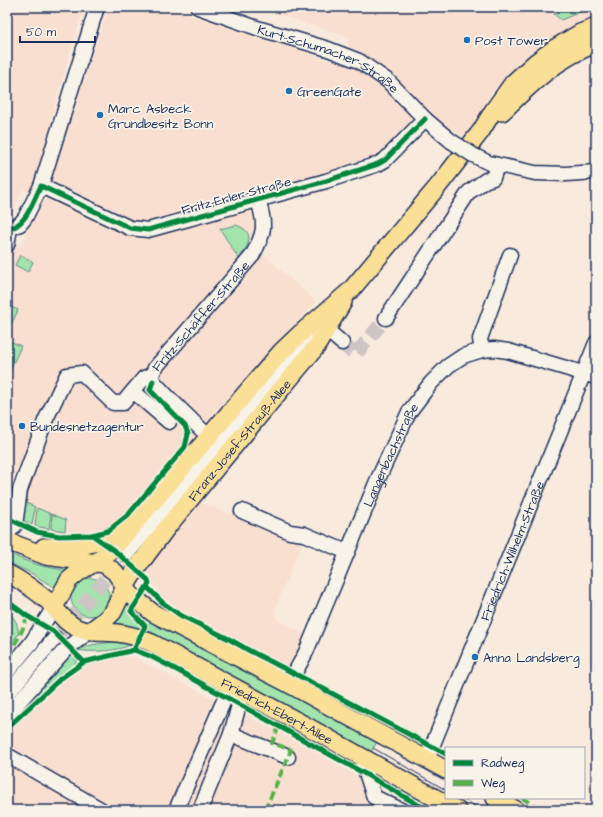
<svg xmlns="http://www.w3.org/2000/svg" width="603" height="817" font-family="'Architects Daughter',sans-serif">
  <rect width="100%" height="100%" fill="#f8eadd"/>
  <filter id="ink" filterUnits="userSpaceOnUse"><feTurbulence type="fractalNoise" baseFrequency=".025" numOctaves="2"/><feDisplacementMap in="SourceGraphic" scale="8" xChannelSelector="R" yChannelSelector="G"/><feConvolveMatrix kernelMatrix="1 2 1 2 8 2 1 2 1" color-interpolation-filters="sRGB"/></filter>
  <g filter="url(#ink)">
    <path fill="#f9dfd0" d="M7 7H84L50 121 68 128 109 7H163L351 67 348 37 257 7H596V21L540 47 492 92 466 137 442 125 426 113 386 154 251 199 256 214 251 246 263 254 316 302 108 532 59 537 7 512V247L9 248 22 244 43 198 23 189 9 220 7 219Z
      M199 502 303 541 274 611 277 620 306 635 291 668 183 611 160 595 147 569Z
      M132 656 299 743 417 810H7V731L82 661Z"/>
    <path fill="#a3e4ad" stroke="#5f8a86" d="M562 7H592L561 20 554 14Z
      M236 225C257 232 248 246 239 259L220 229Z
      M20 255 33 262 28 272 15 265Z
      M7 305 18 310 14 319 7 332Z
      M7 340 21 346 9 373 7 372Z
      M22 501 35 507 32 525 20 519Z
      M37 508 51 514 49 529 35 526Z
      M52 514 66 520 65 531 51 529Z
      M7 552C25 562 45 568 66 570L60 578 55 588 31 573 7 562Z
      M71 597a19 19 0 1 1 38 0a19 19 0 1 1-38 0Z
      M127 602 131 605 127 611 141 626 140 628 115 623Z
      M135 610 151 621 251 674 274 683 446 776V780L377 742 371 752 446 794V797L311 723 305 715 147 631 149 625 135 611Z
      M7 612C16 618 17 623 19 634L7 647Z
      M112 642H126L133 644C120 651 91 653 77 650L91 645Z
      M72 652 76 661 74 667 48 687 7 726V720Z"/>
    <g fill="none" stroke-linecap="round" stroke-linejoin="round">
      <path stroke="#ccc5c4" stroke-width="14" stroke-dasharray="14 7" stroke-linecap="butt" d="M342 343 355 355 386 318
        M55 638 126 555"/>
      <g stroke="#1b2f5e" stroke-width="17">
        <g id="minor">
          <path id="s1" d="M198 7 257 28 328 49 359 61 388 81 425 119 451 141"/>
          <path d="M489 163 535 173 566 174 596 172"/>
          <path d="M41 186 130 228 148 230 326 181 378 164 385 160 425 119"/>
          <path d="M7 229 20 224 25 218 41 186 97 7"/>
          <path d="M7 245 10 229"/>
          <path d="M386 318 469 192 486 180 493 178 497 165"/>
          <path d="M327 330 342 343"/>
          <path d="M482 350 480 339 510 255"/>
          <path d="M133 391 169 422"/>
          <path id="s2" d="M209 437 168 397 153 381 152 375 155 368 252 256C265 233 266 225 258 200"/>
          <path d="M242 511 290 532 304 534 347 552"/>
          <path d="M7 534 15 525 20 490 45 421 67 375 82 373 113 403H123L144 378 152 375"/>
          <path d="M126 555 323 322"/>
          <path d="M7 672 32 642 54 607"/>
          <path id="s3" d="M289 684 306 652 377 481 409 412 431 383 448 366 463 356 482 350 494 349 508 351 596 377"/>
          <path d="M7 694 55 638"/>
          <path d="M7 715 64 651 90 631"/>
          <path d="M231 734 288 757"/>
          <path d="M7 755 102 810"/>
          <path d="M361 757 374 797 401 810"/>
          <path id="s4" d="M427 759 596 343"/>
          <path d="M176 810 225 698 234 687"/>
          <path d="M200 810 231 734 239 705 230 692"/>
        </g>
      </g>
      <g stroke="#1b2f5e" stroke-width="20">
        <g id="major">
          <path d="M502 112C530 85 558 57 596 44"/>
          <path d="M7 541 46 556 104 564 115 572 131 595 153 613 289 684 446 770"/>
          <path d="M44 547C77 549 99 545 127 527"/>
          <path id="s5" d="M7 573C22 581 35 590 48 601 57 610 65 623 77 628 89 634 104 631 117 633 129 634 140 638 152 643L310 728 457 810"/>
          <path d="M54 607 69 580 79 572 96 562 112 550 281 352 301 333 351 290 439 185 481 131 493 111 513 83 536 62 555 48 580 33 596 27"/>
          <path id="s6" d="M90 631 105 620 113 612 125 587 136 569 168 526 316 347 343 302"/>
          <path d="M495 798 516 810"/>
        </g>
      </g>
      <use href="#minor" stroke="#f7f3e8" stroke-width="14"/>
      <use href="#major" stroke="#fadf96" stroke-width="17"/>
      <path stroke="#1b2f5e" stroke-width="1" d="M373 748 446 790
        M461 798 482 810"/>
      <g stroke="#1b2f5e" stroke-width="17" stroke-linecap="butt">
        <path id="minor-bridge" d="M451 141 473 155 487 162"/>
      </g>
      <use href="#minor-bridge" stroke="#f7f3e8" stroke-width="14"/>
      <path stroke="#55b248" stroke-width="4" stroke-dasharray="8 4" stroke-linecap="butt" d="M7 654C17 642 23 631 27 616L30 617
        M522 798 543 810
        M265 810 291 750 272 743 279 726"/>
      <g stroke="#f7f3e8" stroke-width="8">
        <path id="cycleway" d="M7 229C26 227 33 201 41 186L130 228 148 230 162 226 326 181 378 164 385 160 425 119
          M7 518 37 532 59 536 92 535 108 531 128 515 185 447 188 434 185 426 150 390 153 381
          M92 535 115 551 148 580 149 583 131 611 145 626 134 650
          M147 587 163 603 180 615 229 639 250 651 303 678 446 754
          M7 601 27 616 53 631 84 662
          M7 728 60 679 84 662 134 650 150 656 177 670 367 775 427 810"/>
      </g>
      <use href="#cycleway" stroke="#00873e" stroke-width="5"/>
    </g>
  </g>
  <g fill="#1f6fb2" stroke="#f7f3e8" stroke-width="1.5">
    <circle cx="467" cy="40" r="4"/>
    <circle cx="289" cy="91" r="4"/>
    <circle cx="100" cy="115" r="4"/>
    <circle cx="22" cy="426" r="4"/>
    <circle cx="475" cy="657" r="4"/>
  </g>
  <g text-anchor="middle" stroke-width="3.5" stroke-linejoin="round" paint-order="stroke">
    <g font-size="13" fill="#1b2f5e" stroke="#f7f3e8" text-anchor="start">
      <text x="475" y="45">Post Tower</text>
      <text x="297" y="96">GreenGate</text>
      <text x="108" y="113">Marc Asbeck<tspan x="108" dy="15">Grundbesitz Bonn</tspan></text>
      <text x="30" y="431">Bundesnetzagentur</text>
      <text x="483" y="662">Anna Landsberg</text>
    </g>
    <g font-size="13" fill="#1b2f5e" stroke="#f7f3e8">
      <text dy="5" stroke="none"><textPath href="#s1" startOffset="141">Kurt-Schumacher-Straße</textPath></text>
      <text transform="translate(236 195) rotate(-15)" y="5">Fritz-Erler-Straße</text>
      <text dy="5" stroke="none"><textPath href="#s2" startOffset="162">Fritz-Schäffer-Straße</textPath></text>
      <text dy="5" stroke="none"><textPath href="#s6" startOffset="244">Franz-Josef-Strauß-Allee</textPath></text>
      <text dy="5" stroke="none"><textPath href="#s3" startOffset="251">Langenbachstraße</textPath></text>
      <text dy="5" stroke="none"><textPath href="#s4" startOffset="225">Friedrich-Wilhelm-Straße</textPath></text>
      <text dy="5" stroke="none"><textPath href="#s5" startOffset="309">Friedrich-Ebert-Allee</textPath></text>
    </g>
  </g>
  <rect width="603" height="817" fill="none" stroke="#f7f3e8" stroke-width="24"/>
  <rect x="12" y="12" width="579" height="793" fill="none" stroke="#1b2f5e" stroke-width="1.5" filter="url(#ink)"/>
  <rect x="445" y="747" width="140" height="52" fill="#f7f3e8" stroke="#9fa5b1"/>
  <rect x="453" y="760" width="20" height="6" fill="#00873e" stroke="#9fa5b1"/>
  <text x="481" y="767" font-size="12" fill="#1b2f5e">Radweg</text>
  <rect x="453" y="780" width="20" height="6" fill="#55b248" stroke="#9fa5b1"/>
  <text x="481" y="787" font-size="12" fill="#1b2f5e">Weg</text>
  <path d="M20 36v6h75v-6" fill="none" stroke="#1b2f5e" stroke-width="2"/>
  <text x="26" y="36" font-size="12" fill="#1b2f5e" stroke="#f7f3e8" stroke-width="3" paint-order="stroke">50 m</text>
</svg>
